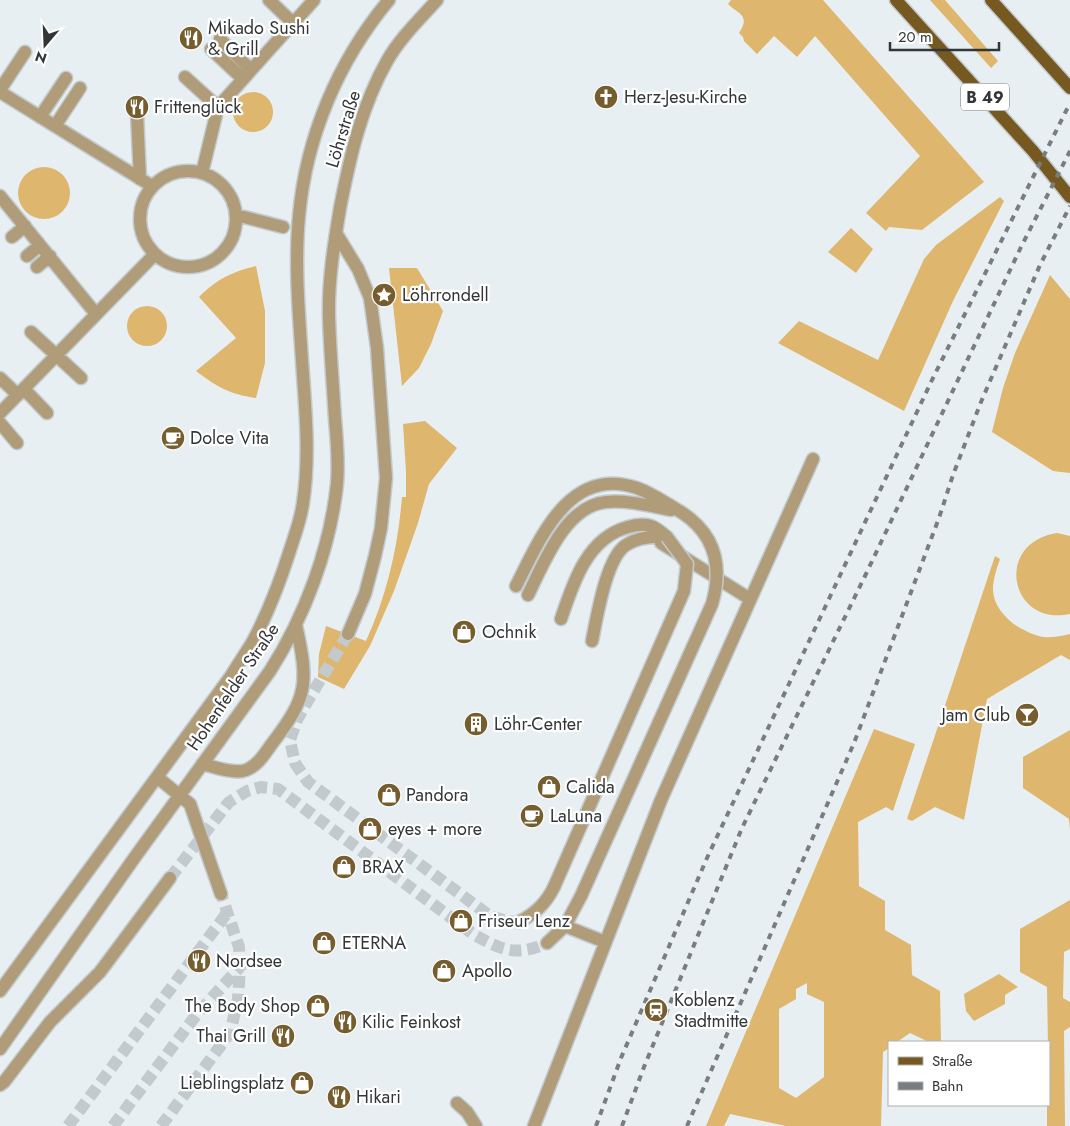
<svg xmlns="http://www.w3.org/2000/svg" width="1070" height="1126" font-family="Jost,sans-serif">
  <rect width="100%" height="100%" fill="#e7eff3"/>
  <path fill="#dfb66e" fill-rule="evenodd" d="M731 0H823L984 182 922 230 889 227 886 231 866 213 920 156 815 36 797 57 774 36 757 54 744 41 743 37 739 33C751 15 738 14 728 4Z
    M930 0H945L998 61 991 68Z
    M233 112a20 20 0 1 1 40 0a20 20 0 1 1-40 0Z
    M18 193a26 26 0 1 1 52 0a26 26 0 1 1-52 0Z
    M1000 197 1004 201 953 301 904 411 778 343 799 321 878 360 924 259 936 245Z
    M851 228 873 249 856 273 828 252Z
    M256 266 265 311V363L256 398C229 394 217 387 196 371L236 338 199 297C217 279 232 272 256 266Z
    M389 268H417L443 311 431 344 419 368 402 386Z
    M1050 275 1070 299V473L1053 471 992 432 1003 388 1015 353Z
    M127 326a20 20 0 1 1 40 0a20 20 0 1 1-40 0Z
    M425 421 457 448 429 484 418 523 394 591 370 646 344 689 318 677 319 654 326 626 366 641C387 595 398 547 402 497H406V472L403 424Z
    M1057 533 1070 536V614C1010 627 993 543 1057 533Z
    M995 556 1000 559C997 568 993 579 993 589 993 613 1021 633 1043 637 1051 638 1062 636 1070 634V660L1061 655 987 699 964 820 935 807 912 821 907 819Z
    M874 729 915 744 893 811 886 807 858 822 859 886 885 901V930L911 945 912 975 940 991 941 1042H929L910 1033 897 1042H889V1048L883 1052 881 1126H786L730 1114 724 1126H706ZM807 983V994L824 1002V1077L796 1098 779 1088V1009L796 999V989Z
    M1070 730V830L1069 819 1023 788V757Z
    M1070 900V949L1064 952 1063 998 1070 1002V1027L1064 1031 1065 1126H1047V1105H1049L1047 987 1020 972V929Z
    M999 974 1018 987 1005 995V1004L974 1021 966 1011 964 994Z"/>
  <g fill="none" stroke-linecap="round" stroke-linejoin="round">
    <path stroke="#c3cace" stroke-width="12" stroke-dasharray="12 6" stroke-linecap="butt" d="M348 634 310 697 297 720 290 740 295 763 308 782 490 916 507 921 519 922
      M170 878 229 802 247 791 261 787 278 789 473 934C501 950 516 957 547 943
      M68 1126 227 913
      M113 1126 197 1014 240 967
      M161 1126 230 1033 238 999 240 967 239 947 221 894"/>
    <g stroke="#c3cace" stroke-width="15">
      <path id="minor" d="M269 0 293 23
        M220 39 251 70
        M211 49 243 79
        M185 77 218 107
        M0 90 25 52
        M0 92 152 186
        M137 114 140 179
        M40 117 66 78
        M55 126 80 88
        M140 219a48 48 0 1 1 96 0a48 48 0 1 1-96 0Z
        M202 173 218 107 314 0
        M0 196 96 314
        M236 215 283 227
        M336 233 358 269 370 298 377 348 386 478 381 528 375 556 365 594 348 634
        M12 237 25 226
        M27 256 40 245
        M37 267 50 256
        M31 332 81 378
        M0 378 18 395
        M24 389 47 413
        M0 413 155 254
        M0 423 17 443
        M661 543 750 599
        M516 586C540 539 569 465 637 488 652 493 667 504 681 512
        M528 595C544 563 565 506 606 502 628 500 650 506 671 510
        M561 619C573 583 587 538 628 527 635 525 644 524 651 526 657 528 662 533 667 537
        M592 641C597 617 606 558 626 545 638 537 654 536 667 537
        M202 764C215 767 230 773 243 771 256 768 264 755 271 745 308 697 309 684 296 625
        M157 777 190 804 221 894
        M519 922C536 913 546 903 554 887
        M565 926 605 942
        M547 943 565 926 581 896
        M0 991 231 676C238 664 246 653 253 641 269 611 281 579 291 547 296 532 301 518 303 503 311 450 304 397 301 345 298 303 295 258 299 216 306 137 338 61 389 0
        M0 1049 135 857 270 671C305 616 330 549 337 484 339 462 337 441 335 419 333 385 330 351 329 317 328 281 334 244 340 208 350 157 361 107 387 61 400 38 420 19 437 0
        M0 1085 4 1082 50 1022 100 972 170 878
        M457 1103 467 1112 476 1126
        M534 1126 661 800 813 459"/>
    </g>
    <g stroke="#c3cace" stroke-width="15">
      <path id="major" d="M896 0 1033 151 1070 197
        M991 0 1070 88"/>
    </g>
    <use href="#minor" stroke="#b09c78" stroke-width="12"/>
    <use href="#major" stroke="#765920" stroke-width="12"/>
    <path stroke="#787d7f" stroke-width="4" stroke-dasharray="6 6" stroke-linecap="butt" d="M596 1126 621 1058 707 858 932 380 1070 103
      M622 1126 644 1067 742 828 865 576 1021 247 1070 151
      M687 1126 854 743 939 518 953 475 981 402 1040 265 1070 206"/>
    <g stroke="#c3cace" stroke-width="15" stroke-linecap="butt">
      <path id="minor-bridge" d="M554 887 684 591 687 564 667 537
        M581 896 712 604C723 566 715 534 681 512"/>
    </g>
    <use href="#minor-bridge" stroke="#b09c78" stroke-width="12"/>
  </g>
  <defs>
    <g id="restaurant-disc" transform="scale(1.25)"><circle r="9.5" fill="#765d2e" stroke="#fff"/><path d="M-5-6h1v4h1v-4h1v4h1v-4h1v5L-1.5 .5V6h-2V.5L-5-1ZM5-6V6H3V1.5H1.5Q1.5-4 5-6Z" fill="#fff"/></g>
    <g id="church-disc" transform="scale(1.25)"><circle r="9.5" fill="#765d2e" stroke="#fff"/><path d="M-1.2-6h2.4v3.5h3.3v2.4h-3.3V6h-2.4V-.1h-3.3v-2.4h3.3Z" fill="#fff"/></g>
    <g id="sight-disc" transform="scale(1.25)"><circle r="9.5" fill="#765d2e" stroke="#fff"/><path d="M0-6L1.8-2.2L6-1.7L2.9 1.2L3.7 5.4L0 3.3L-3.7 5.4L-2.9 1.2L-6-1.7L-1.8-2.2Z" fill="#fff"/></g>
    <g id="cafe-disc" transform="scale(1.25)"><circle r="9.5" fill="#765d2e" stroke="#fff"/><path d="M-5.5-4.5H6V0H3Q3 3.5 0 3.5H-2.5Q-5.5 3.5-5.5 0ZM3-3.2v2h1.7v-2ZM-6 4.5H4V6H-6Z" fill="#fff"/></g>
    <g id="shop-disc" transform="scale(1.25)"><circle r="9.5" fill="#765d2e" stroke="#fff"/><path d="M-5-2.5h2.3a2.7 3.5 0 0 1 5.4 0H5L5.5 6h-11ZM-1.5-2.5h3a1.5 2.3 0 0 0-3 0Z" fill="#fff"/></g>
    <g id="bar-disc" transform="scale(1.25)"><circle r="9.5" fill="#765d2e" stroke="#fff"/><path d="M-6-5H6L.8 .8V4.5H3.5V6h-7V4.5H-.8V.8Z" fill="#fff"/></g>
    <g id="building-disc" transform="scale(1.25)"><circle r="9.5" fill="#765d2e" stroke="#fff"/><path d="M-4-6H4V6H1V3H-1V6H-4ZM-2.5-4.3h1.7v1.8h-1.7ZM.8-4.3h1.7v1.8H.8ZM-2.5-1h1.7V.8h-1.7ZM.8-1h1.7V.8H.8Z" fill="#fff"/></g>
    <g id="station-disc" transform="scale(1.25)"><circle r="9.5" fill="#765d2e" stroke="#fff"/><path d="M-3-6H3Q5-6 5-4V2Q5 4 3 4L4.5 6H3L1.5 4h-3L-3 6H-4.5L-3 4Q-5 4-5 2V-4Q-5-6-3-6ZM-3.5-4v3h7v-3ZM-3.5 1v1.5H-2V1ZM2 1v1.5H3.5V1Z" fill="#fff"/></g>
  </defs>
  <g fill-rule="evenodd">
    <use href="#restaurant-disc" x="191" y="38"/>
    <use href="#church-disc" x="606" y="97"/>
    <use href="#restaurant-disc" x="137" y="107"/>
    <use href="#sight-disc" x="384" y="295"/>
    <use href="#cafe-disc" x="173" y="438"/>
    <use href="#shop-disc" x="464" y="632"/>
    <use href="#bar-disc" x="1027" y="715"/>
    <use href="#building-disc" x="476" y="724"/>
    <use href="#shop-disc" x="549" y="787"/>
    <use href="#shop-disc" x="389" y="795"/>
    <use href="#cafe-disc" x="532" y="816"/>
    <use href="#shop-disc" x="370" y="829"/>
    <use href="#shop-disc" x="344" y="867"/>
    <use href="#shop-disc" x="461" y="921"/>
    <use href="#shop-disc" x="324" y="943"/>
    <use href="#restaurant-disc" x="199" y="961"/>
    <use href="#shop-disc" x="444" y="971"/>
    <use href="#shop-disc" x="318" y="1006"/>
    <use href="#station-disc" x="656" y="1010"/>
    <use href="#restaurant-disc" x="345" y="1022"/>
    <use href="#restaurant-disc" x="283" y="1036"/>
    <use href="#shop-disc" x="302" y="1083"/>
    <use href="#restaurant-disc" x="339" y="1097"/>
  </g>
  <g text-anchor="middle" stroke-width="4.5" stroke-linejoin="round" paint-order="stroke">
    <rect fill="#fff" stroke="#707274" stroke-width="1" x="961" y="83.5" width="48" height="27" rx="4"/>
    <g font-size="16" font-weight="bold" fill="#333638">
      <text x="985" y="103">B 49</text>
    </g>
    <g font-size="18" fill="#333638" stroke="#fff" text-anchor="start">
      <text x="208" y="34">Mikado Sushi<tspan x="208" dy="21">&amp; Grill</tspan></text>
      <text x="624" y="103">Herz-Jesu-Kirche</text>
      <text x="154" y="113">Frittenglück</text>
      <text x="402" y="301">Löhrrondell</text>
      <text x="190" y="444">Dolce Vita</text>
      <text x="482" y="638">Ochnik</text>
      <text x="1010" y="721" text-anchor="end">Jam Club</text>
      <text x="494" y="730">Löhr-Center</text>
      <text x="566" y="793">Calida</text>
      <text x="406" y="801">Pandora</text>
      <text x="550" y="822">LaLuna</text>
      <text x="388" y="835">eyes + more</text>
      <text x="362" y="873">BRAX</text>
      <text x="478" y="927">Friseur Lenz</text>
      <text x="342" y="949">ETERNA</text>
      <text x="216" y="967">Nordsee</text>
      <text x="462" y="977">Apollo</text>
      <text x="674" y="1006">Koblenz<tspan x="674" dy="21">Stadtmitte</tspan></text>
      <text x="300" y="1012" text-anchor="end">The Body Shop</text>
      <text x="362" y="1028">Kilic Feinkost</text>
      <text x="266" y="1042" text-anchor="end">Thai Grill</text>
      <text x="284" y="1089" text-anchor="end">Lieblingsplatz</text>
      <text x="356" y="1103">Hikari</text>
    </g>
    <g font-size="18" fill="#333638" stroke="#fff">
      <text transform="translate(343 129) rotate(-73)" y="6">Löhrstraße</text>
      <text transform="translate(233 687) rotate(-56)" y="6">Hohenfelder Straße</text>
    </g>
  </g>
  <rect x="888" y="1041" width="162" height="65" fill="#ffffff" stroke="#adafaf"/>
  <rect x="898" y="1057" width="25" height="8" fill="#765920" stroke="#adafaf"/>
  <text x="932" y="1066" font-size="15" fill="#333638">Straße</text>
  <rect x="898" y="1082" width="25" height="8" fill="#787d7f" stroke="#adafaf"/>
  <text x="932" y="1091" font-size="15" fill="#333638">Bahn</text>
  <g transform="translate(45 45) rotate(199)" stroke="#ffffff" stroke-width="4" paint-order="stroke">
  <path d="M0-4L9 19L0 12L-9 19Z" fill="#333638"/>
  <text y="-8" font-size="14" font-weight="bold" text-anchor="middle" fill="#333638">N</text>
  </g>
  <path d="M890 42v8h109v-8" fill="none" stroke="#333638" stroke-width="2.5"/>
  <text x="898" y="42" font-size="15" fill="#333638" stroke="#ffffff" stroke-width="4" paint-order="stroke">20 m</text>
</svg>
